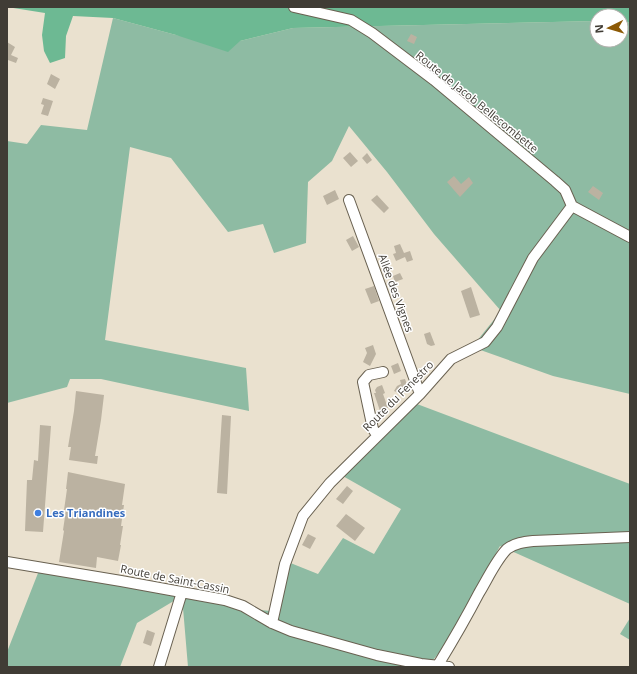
<svg xmlns="http://www.w3.org/2000/svg" width="637" height="674" font-family="'Open Sans',sans-serif">
  <rect width="100%" height="100%" fill="#eae1cf"/>
  <path fill="#8ebba3" d="M113 18 176 35 240 41 293 28 597 21V40H621V20L630 23V394L553 376 472 347 501 311 434 234 387 172 349 126 332 161 308 182 306 243 274 253 263 224 228 232 171 158 130 147 105 340 246 368 249 411 101 379H70L67 387 7 403V141L27 144 41 125 87 130Z
    M409 401 630 484V604L500 546 444 647 427 667H188L182 596 137 623 120 667H7V652L40 568 182 595 236 608 271 611 283 560 318 574 343 538 374 554 401 509 334 471Z
    M630 618V640L620 634Z"/>
  <path fill="#6db993" d="M7 7H630V23L621 20V16H597V21L293 28 240 41 228 52 176 35 113 18 73 16 66 36 65 58 50 63 44 51 42 35 45 13Z"/>
  <path fill="#bbb2a1" d="M411 34 417 37 414 44 407 41Z
    M7 42 15 47 11 55 18 58 16 63 8 60 7 62Z
    M51 74 60 79 55 89 47 84Z
    M43 98 53 101 48 116 41 114 44 105 41 104Z
    M350 152 358 161 351 167 343 158Z
    M367 153 372 160 367 164 362 158Z
    M454 176 461 184 469 177 473 183 460 197 447 182Z
    M593 186 603 193 599 200 588 192Z
    M335 190 339 199 327 205 323 196Z
    M377 195 389 208 384 213 371 200Z
    M353 236 359 247 352 251 346 240Z
    M400 244 404 253 410 251 413 260 407 262 405 257 396 261 393 254 396 253 394 246Z
    M400 273 403 279 395 282 393 276Z
    M374 286 379 301 371 304 365 289Z
    M471 287 480 315 470 318 461 291Z
    M430 332 435 345 431 346 427 344 424 334Z
    M373 345 376 354 370 366 363 362 367 353 365 348Z
    M398 363 401 371 394 374 391 366Z
    M405 379 409 390 401 393V394L394 391 397 386 401 384 400 380Z
    M382 385 385 393 383 394 388 408 380 411 374 393H376L375 390 377 387Z
    M76 391 104 395 101 420 95 456H98L97 464 69 460 71 447H68L74 411Z
    M222 415 231 416 227 494 217 493Z
    M40 425 51 426 43 532 25 531 27 480H32L34 460 38 461Z
    M68 472 125 484 122 505H124L121 526H123L120 545H121L118 561 97 557 96 568 59 562 64 531 63 530 66 510H64L67 489H66Z
    M347 486 353 491 343 504 336 499Z
    M346 514 365 528 355 541 336 526Z
    M308 534 316 538 310 549 302 545Z
    M147 630 155 633 151 646 143 643Z"/>
  <g fill="none" stroke-linecap="round" stroke-linejoin="round">
    <g stroke="#696151" stroke-width="12">
      <path id="minor" d="M294 7 351 20 372 33 434 80 555 181 565 190 572 206 630 237
        M349 200 420 394
        M377 435 373 429 363 382 369 375 383 372
        M7 562 121 581 225 600 243 606 272 623 291 631 377 655 421 664 449 667
        M272 623 285 564 303 516 330 483 420 394 451 359 485 342 497 327 533 258 572 206
        M438 665C452 642 466 618 479 593 487 580 496 560 507 549 515 543 524 542 533 541L630 537
        M159 667 182 592"/>
    </g>
    <use href="#minor" stroke="#fff" stroke-width="10"/>
  </g>
  <circle fill="#3f7fe0" stroke="#fff" stroke-width="1.5" cx="38" cy="513" r="4"/>
  <g text-anchor="middle" stroke-width="3" stroke-linejoin="round" paint-order="stroke">
    <g font-size="11" fill="#403c35" stroke="#fff">
      <text transform="translate(477 102) rotate(39)" y="4">Route de Jacob Bellecombette</text>
      <text transform="translate(396 293) rotate(70)" y="4">Allée des Vignes</text>
      <text transform="translate(398 396) rotate(-45)" y="4">Route du Fenestro</text>
      <text transform="translate(175 579) rotate(11)" y="4">Route de Saint-Cassin</text>
    </g>
    <g font-size="11" font-weight="bold" fill="#366cbe" stroke="#fff" text-anchor="start">
      <text x="46" y="517">Les Triandines</text>
    </g>
  </g>
  <rect width="637" height="674" fill="none" stroke="#403c35" stroke-width="16"/>
  <g transform="translate(609 28) rotate(265)"><circle r="19" fill="#ffffff" stroke="#b3b1ae"/>
  <path d="M0-3L7 15L0 10L-7 15Z" fill="#8c5905"/>
  <text y="-6" font-size="11" font-weight="bold" text-anchor="middle" fill="#403c35">N</text>
  </g>
</svg>
